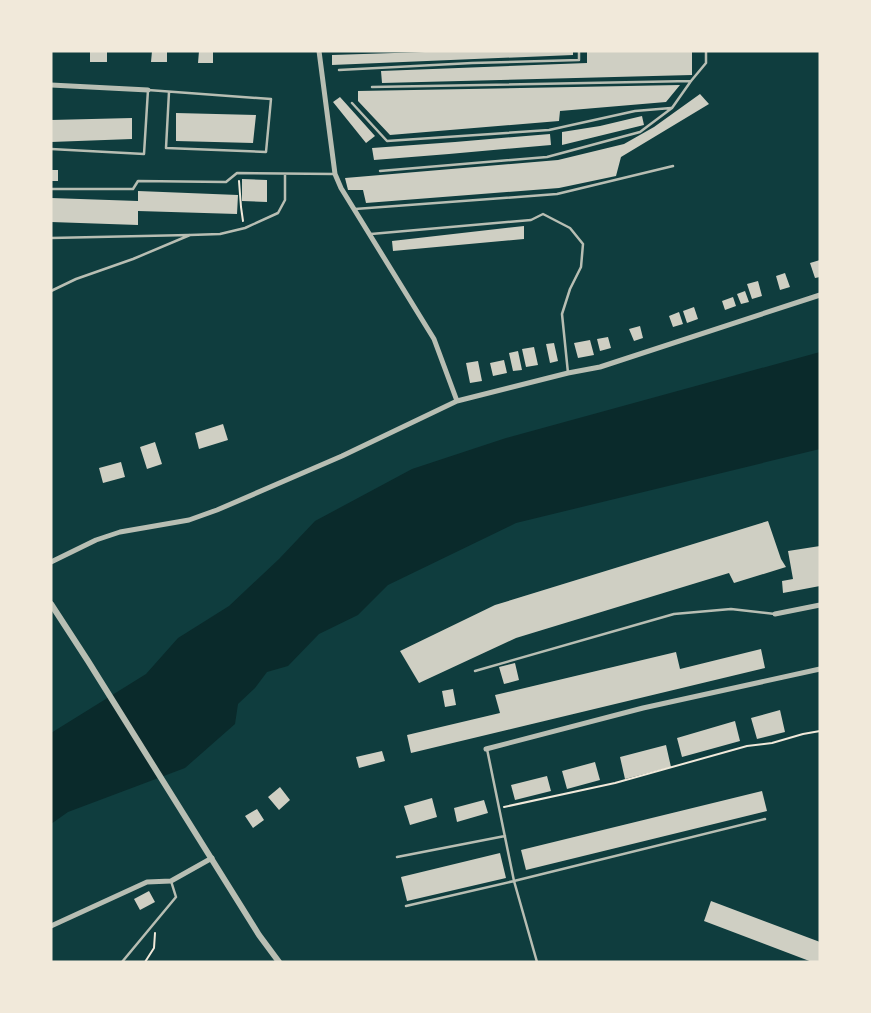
<svg xmlns="http://www.w3.org/2000/svg" width="871" height="1013" font-family="Literata,serif">
  <rect width="100%" height="100%" fill="#0f3d3e"/>
  <path fill="#0a2a2b" d="M820 352V449L516 523 388 585 358 615 319 634 288 666 267 672 255 688 238 704 235 724 185 768 68 812 51 824V733L146 674 178 638 229 606 279 559 315 521 412 469 506 438Z"/>
  <path fill="#cfcfc3" d="M90 51H107V62H90Z
    M152 51H167V62H151Z
    M199 51H213V63H198Z
    M456 51H573V55L332 65V55Z
    M587 51H692V75L382 83 381 71 587 63Z
    M680 85 666 102 560 111 559 121 390 135 358 101V91Z
    M700 94 709 104 621 157 616 176 559 188 366 203 363 190H348L345 178 558 160 624 144 654 127Z
    M340 97 375 136 366 143 333 102Z
    M176 113 256 115 253 143 176 141Z
    M642 116 644 125 562 145V132L600 126Z
    M132 118V139L51 142V120Z
    M550 134 551 145 449 154 374 160 372 148 455 142Z
    M51 170H58V181H51Z
    M242 179 267 180V202L242 201Z
    M138 191 238 195 237 214 138 211V225L51 222V198L138 201Z
    M524 226V239L393 251 392 241Z
    M820 260V277L815 278 810 263Z
    M785 273 790 287 780 290 776 276Z
    M758 281 762 296 752 299 747 284Z
    M745 291 749 302 741 304 737 294Z
    M733 297 736 306 725 310 722 301Z
    M694 307 698 319 687 323 683 311Z
    M679 312 683 324 673 327 669 316Z
    M640 326 643 338 634 341 629 329Z
    M608 337 611 348 600 351 597 339Z
    M590 340 594 355 578 358 574 343Z
    M554 343 558 361 550 363 546 344Z
    M534 347 538 365 526 367 522 349Z
    M518 351 522 370 513 371 509 353Z
    M504 360 507 373 493 376 490 363Z
    M478 361 482 381 470 383 466 363Z
    M223 424 228 440 199 449 195 433Z
    M155 442 162 464 147 469 140 447Z
    M121 462 125 477 103 483 99 468Z
    M768 521 781 559 786 567 734 583 729 573 516 638 419 683 400 651 495 605Z
    M820 546V586L783 593 782 581 793 579 788 551Z
    M761 649 765 668 411 753 407 735 500 713 495 695 676 652 680 669Z
    M515 663 519 680 504 684 499 667Z
    M453 689 456 705 445 707 442 691Z
    M780 710 785 732 757 739 751 718Z
    M735 721 740 741 682 757 677 738Z
    M666 745 671 767 625 779 620 757Z
    M382 751 385 761 359 768 356 757Z
    M595 762 600 780 567 789 562 771Z
    M547 776 551 791 515 800 511 785Z
    M280 787 290 800 279 810 268 797Z
    M762 791 767 811 526 870 521 850Z
    M432 798 437 817 410 825 404 806Z
    M484 800 488 813 457 822 454 808Z
    M257 809 264 820 253 828 245 816Z
    M500 853 506 878 407 901 401 877Z
    M149 891 155 902 140 910 134 899Z
    M711 901 820 942V962H812L704 921Z"/>
  <g fill="none" stroke-linecap="round" stroke-linejoin="round">
    <path stroke="#f1e9da" stroke-width="2" d="M239 181 241 207 243 221
      M504 807 615 783 747 746 772 743 803 734 820 731
      M145 962 154 948 155 933"/>
    <path stroke="#b8beb3" stroke-width="2.5" d="M339 70 472 63 579 60V51
      M372 87 691 81
      M352 103 387 141 549 130 635 111 671 108
      M51 149 144 154 148 90 271 99 266 152 166 148 169 92
      M380 171 547 157 640 132 672 108 691 81 706 63V51
      M51 189H133L138 181 226 182 237 173 335 174
      M355 209 557 194 673 166
      M371 234 531 220 543 214 570 228 583 244 581 267 570 289 562 314 568 373
      M51 238 189 235
      M51 291 76 279 133 259 190 235 220 234 245 228 278 213 285 200V174
      M475 671 674 614 731 609 775 614
      M487 749 514 881 537 962
      M397 857 505 836
      M406 906 514 881 765 819
      M122 962 176 897 171 881"/>
    <path stroke="#b8beb3" stroke-width="5" d="M319 51 335 174 341 188 434 339 457 401
      M51 85 148 90
      M51 562 96 540 120 532 189 520 217 510 342 456 457 401 568 373 600 367 820 295
      M775 614 820 605
      M486 749 643 708 820 669
      M51 926 147 882 171 881 212 858"/>
    <path stroke="#b8beb3" stroke-width="6" d="M51 604 88 661 259 935 279 962"/>
  </g>
  <rect width="871" height="1013" fill="none" stroke="#f1e9da" stroke-width="105"/>
</svg>
